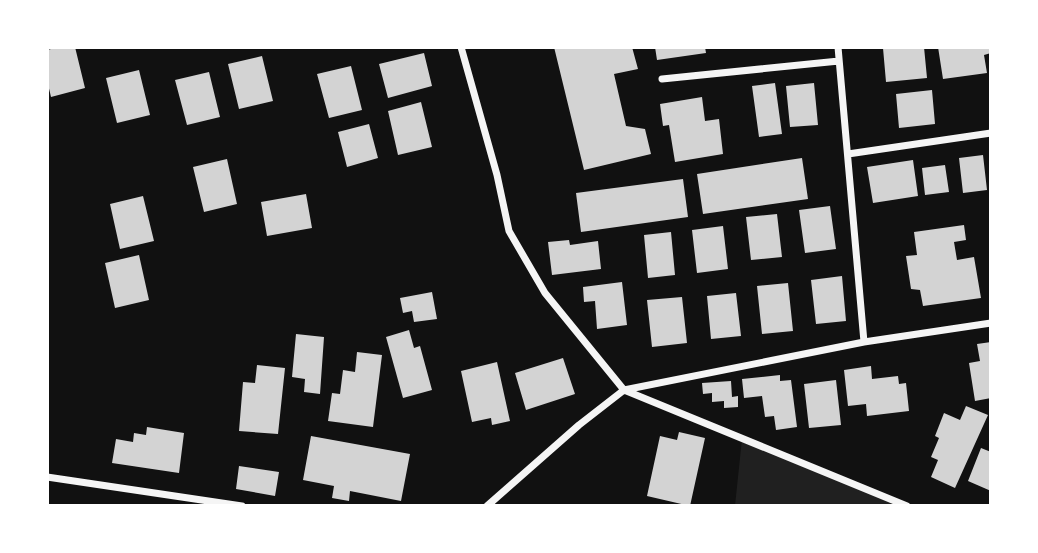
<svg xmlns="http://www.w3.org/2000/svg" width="1038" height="553" font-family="'Playfair Display',serif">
  <rect width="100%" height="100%" fill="#111"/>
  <path fill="#202020" d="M742 439 907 506H735Z"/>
  <path fill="#d3d3d3" d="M59 47H75L85 88 51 97 47 80V50Z
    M554 47H632L638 69 614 74 626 126 645 129 651 154 584 170Z
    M655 47H705L706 53 657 60Z
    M924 47 927 78 886 82 883 48Z
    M938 47H991V53L984 55 987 73 943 79Z
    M424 53 432 86 388 98 379 64Z
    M262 56 273 101 239 109 228 64Z
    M351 66 362 110 329 118 317 74Z
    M139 70 150 115 117 123 106 78Z
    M209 72 220 117 187 125 175 80Z
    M775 83 782 134 759 137 752 86Z
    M814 83 818 125 790 127 786 86Z
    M932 90 935 124 899 128 896 94Z
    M702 97 705 121 719 119 723 154 675 162 669 125 663 126 660 104Z
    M421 102 432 147 398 155 388 111Z
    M369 124 378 158 347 167 338 132Z
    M983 155 987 190 963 193 959 158Z
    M802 158 808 199 703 214 697 174Z
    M227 159 237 204 204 212 193 167Z
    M913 160 918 196 873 203 867 167Z
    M945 165 949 192 925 195 922 168Z
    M683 179 688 217 581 232 576 193Z
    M306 194 312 228 267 236 261 202Z
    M143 196 154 241 120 249 110 204Z
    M830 206 836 249 805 253 799 210Z
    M777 214 782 257 751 260 746 217Z
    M964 225 966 240 954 242 957 260 974 257 981 298 923 306 920 290 911 289 906 256 917 255 914 232Z
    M723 226 728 269 697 273 692 230Z
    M671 232 675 275 648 278 644 235Z
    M569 240 570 245 598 241 601 269 552 275 548 242Z
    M139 255 149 300 115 308 105 263Z
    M842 276 846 321 816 324 811 280Z
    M622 282 627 325 597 329 595 301 584 302 583 287Z
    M788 283 793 331 762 334 757 286Z
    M432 292 437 319 414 322 412 311 403 313 400 298Z
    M736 293 741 336 711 339 707 296Z
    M682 297 687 343 652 347 647 300Z
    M409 330 414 348 420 346 432 390 403 398 386 337Z
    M296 334 324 337 320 394 304 392 305 379 292 377Z
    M991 342V398L975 401 969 363 980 361 977 344Z
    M357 352 382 355 373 427 328 421 332 393 340 394 343 370 355 372Z
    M563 358 575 394 526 410 515 373Z
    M497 362 510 421 492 425 491 418 472 422 461 371Z
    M257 365 285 368 278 434 239 431 243 382 255 383Z
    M871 366 872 379 898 376 899 384 906 383 909 411 867 416 866 404 848 406 844 370Z
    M780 375V381L791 380 797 427 776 430 774 416 765 417 762 396 744 398 742 379Z
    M836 380 841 425 809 428 804 384Z
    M731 381 732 397 738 396V407L724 408V401L712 402V393L703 394 702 383Z
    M966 406 988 415 955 488 931 477 938 460 931 457 939 438 935 436 944 413 960 420Z
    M147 427 184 433 179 473 112 463 116 439 133 442 134 433 146 435Z
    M679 432 705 438 690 506 647 496 660 436 677 440Z
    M311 436 410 454 401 501 350 491 349 501 332 498 334 486 303 480Z
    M981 448 991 452V491L968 481Z
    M239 466 279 472 275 496 236 489Z"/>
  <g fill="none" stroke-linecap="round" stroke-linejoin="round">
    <path stroke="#f5f5f5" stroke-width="7" d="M461 47 497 175 509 231 545 293 624 390 907 506
      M838 47 864 342
      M662 79 839 61
      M848 154 991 133
      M47 477 242 506
      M487 506 579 425 624 390 864 342 991 323"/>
  </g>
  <rect width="1038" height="553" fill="none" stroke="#ffffff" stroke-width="98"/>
</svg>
